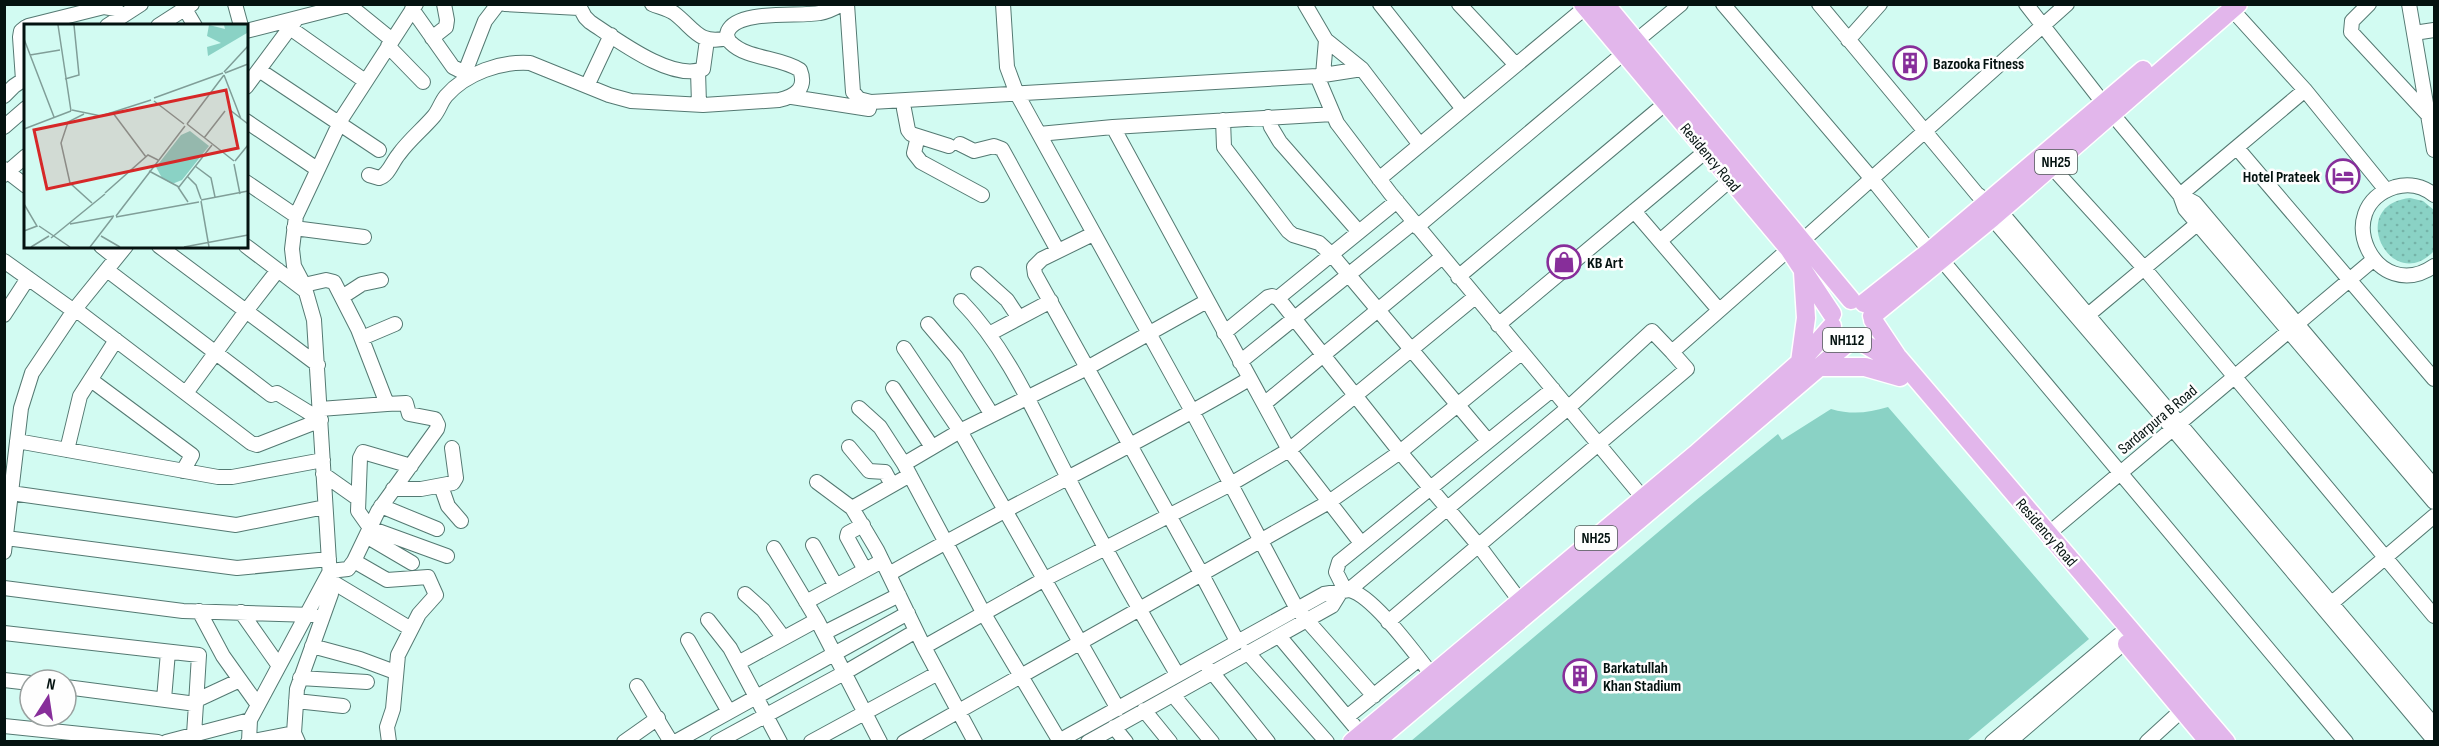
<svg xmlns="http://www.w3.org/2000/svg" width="2439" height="746" font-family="'Sofia Sans Condensed',sans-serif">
  <defs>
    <pattern id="grass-dots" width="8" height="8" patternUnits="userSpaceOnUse" patternTransform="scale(1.5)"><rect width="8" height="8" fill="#8ad2c5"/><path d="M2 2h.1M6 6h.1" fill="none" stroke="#75b3a8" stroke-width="1.8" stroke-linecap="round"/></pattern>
  </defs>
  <rect width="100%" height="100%" fill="#d2fbf2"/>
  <path fill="url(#grass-dots)" d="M2410 198 2423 201 2434 210V251C2391 296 2345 205 2410 198Z"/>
  <path fill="#8ad2c5" d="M1888 407 2089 639 1967 741H1411L1695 501 1778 434 1782 440 1831 409C1852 415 1868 413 1888 407Z"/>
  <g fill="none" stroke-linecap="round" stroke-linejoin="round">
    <g stroke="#547972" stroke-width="16">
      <path id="minor" d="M235 4 241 26
        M505 4 579 8
        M578 4 585 17 590 22C616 39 672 82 703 69L707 40
        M652 4C659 7 668 9 674 13 695 29 698 45 728 38
        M847 4 853 92 859 99 871 102 1317 76 1362 69
        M1003 4 1007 67 1017 94 1193 413 1297 609 1374 696
        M1305 4 1326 40 1323 75
        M1380 4 1463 109
        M1459 4 1516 65
        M1723 4 1872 179 1930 251
        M1819 4 1977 194 2000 211 2434 725
        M2026 4 2104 104 2180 195 2185 209 2434 502
        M2227 4 2305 90 2386 190
        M2369 4 2352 21 2351 32 2429 116
        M2409 4 2434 150
        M349 5 392 40
        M185 9 195 26
        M412 9 453 67 461 71 467 67 485 21 498 4
        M28 26 104 7 116 9 121 16
        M107 26 141 4
        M158 26 192 4
        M290 28 365 81
        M246 31 352 4
        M2414 33 2434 30
        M432 38 446 27 447 20 444 4
        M1326 40 1362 69 1420 145
        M1848 40 1880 4
        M1636 41 1681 4
        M388 46 423 82
        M259 70 379 150
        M698 71 699 104
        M1317 76 1337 123 1390 193 1643 498
        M23 80 20 37 21 31 26 27
        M587 86 611 35
        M246 87 295 21
        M4 96 14 86 26 78
        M792 97 869 109
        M904 109 908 130 911 134 949 146
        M1268 117 1271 127 1280 142 1359 232
        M1223 120 1224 147 1288 231 1293 235 1319 243 1332 255 1488 441
        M246 121 317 169
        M4 127 26 108
        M1113 127 1333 114
        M1039 134 1113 127 1289 450 1361 543
        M918 136 914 153 921 162 982 195
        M960 144 974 151 994 146 1002 149 1058 251
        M2237 148 2434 379
        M2051 166 2144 268 2434 616
        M4 169 26 186
        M4 175 26 156
        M369 175 379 178C389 175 392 162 399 154 409 140 423 129 434 116 439 110 441 102 446 96 466 73 501 61 530 63L609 95 631 101 703 105 779 100C796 96 807 88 800 70 780 57 747 59 731 43 727 40 726 36 728 31 738 9 799 17 820 13 828 12 835 8 842 4
        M1379 179 1586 7
        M246 182 296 216
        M2180 195 2195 203 2434 486
        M2180 195 2305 90
        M2434 195C2423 186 2409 183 2395 187 2329 208 2376 306 2434 266
        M1634 211 1719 310
        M1986 211 2172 428 2434 740
        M1417 227 1624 53
        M294 228 364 237
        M1093 234 1042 259 1034 267 1035 274 1201 573 1237 641
        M1660 241 1730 180
        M1802 241 2067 4
        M101 246 116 258
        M159 246 318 365
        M246 246 304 290
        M1941 259 2346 742
        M4 261 74 311
        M107 270 271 395 277 393 321 420
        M978 274 1007 300 1019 318
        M1458 277 1666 103
        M342 297 362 284 381 280
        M1278 298 1397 201
        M961 301C1007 348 1035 414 1065 472 1100 540 1138 608 1177 674
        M75 309 251 443 257 445 321 420
        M4 315 28 278
        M2082 320 2197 224
        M928 324 956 357 992 415
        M1498 325 1706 151
        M1224 333 1268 297 1272 296 1278 298 1400 452 1479 546 1526 609
        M989 334 1051 301
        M362 338 395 324
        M904 348 960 431 1118 709
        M1240 362 1414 222
        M91 380 192 455 183 471
        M893 388 932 447
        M186 393 246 311 278 270
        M1264 404 1442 257
        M859 408 880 427 904 464 984 614 1059 740
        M320 409 387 404
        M17 441 218 477H232L323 460
        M849 447 869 471 885 472 892 485
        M67 450 80 396 116 340
        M904 464 960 431 1087 368 1207 301
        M411 466 363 452 360 458 358 511 370 528 447 556
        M323 474 357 498
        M910 475 852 508 877 550 924 647 975 742
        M817 482 852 508
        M441 486 448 506 461 521
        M393 489H421L453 483 456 478 452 448
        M11 493 236 525 325 507
        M381 506 437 529
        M863 525 848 533 847 537 865 570
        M2048 534 2373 260
        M366 536 412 563
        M6 538 237 568 329 559
        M813 545 836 586
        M774 548 817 620 880 742
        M4 552 21 408 32 373 75 309 126 246
        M354 561 387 580 428 577 436 595 419 614 398 655 393 709 387 727 389 742
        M889 574C1007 506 1131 449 1249 379
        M331 581 411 629
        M4 588 183 611 313 615
        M1345 590 1336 572 1339 562 1553 389
        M1349 590C1373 595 1416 655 1432 675
        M745 594 763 610 783 637
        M806 602 882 561
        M2326 608 2434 516
        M199 611 223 656 258 705
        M241 612 279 666
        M708 620 730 648 780 742
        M1388 622 1687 369 1672 352
        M4 633 199 655 196 704 66 687
        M824 633 899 595
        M1279 636 1361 734
        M688 640 729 712
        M312 646 360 659 395 672
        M924 647 1043 580 1229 485 1289 450 1475 297
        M1247 652 1327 742
        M738 663 817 620
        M1208 667 1268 742
        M300 678 367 682
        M4 680 30 683
        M637 686 671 742
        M1173 695 1212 742
        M164 699 168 652
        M197 700 240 680
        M296 701 343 706
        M1144 710 1170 742
        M1347 717 1419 659
        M4 726 158 742
        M1114 727 1126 742
        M194 734 196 704
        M249 741 250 720 330 571 348 569 354 561 378 511 437 429 438 425 435 419 409 414 406 403 387 404 358 329 334 282 326 280 304 285
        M166 742 250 720
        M248 742 294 733
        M298 742 294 733 297 689 331 594 314 320 304 285 294 266 292 249 296 216 342 118 416 4
        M624 742 658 718
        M675 742 908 613
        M717 742 844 673 916 631
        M811 742 938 673
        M904 742 1329 502 1400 452 1521 353
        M1057 742 1324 594 1349 590 1568 408 1652 331 1672 352 1789 249
        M1088 742 1332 606 1340 593
        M1992 742 2119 635
        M2009 742 2125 642
        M2147 742 2182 710"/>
    </g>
    <g stroke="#fff" stroke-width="21">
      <path id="major" d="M1583 4 1789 249 1832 314
        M1605 4 1851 300
        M1864 303 1930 251 2143 70
        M1872 316 1992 218 2238 4
        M1873 320 1897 356 2226 742
        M1858 340 1878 352 1898 373
        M1800 362 1806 318 1803 272
        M1817 367H1865L1900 377
        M2127 644 2209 742
        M1352 742 1696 454 1800 362 1832 326
        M1375 742 1704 465 1850 341"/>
    </g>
    <use href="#minor" stroke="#fff" stroke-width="14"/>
    <use href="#major" stroke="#e2b6eb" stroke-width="18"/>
  </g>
  <defs>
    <g id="building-ring" transform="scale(1.725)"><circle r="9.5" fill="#fefefe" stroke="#872e9a" stroke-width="1.5"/><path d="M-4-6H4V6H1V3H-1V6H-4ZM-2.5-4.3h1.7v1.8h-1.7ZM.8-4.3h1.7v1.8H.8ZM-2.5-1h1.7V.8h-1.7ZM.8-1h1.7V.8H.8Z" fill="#872e9a"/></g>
    <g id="hotel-ring" transform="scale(1.725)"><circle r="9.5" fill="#fefefe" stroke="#872e9a" stroke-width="1.5"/><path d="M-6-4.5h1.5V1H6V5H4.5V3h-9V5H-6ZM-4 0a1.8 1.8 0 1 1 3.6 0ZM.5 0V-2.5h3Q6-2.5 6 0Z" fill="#872e9a"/></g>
    <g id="shop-ring" transform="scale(1.725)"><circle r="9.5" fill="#fefefe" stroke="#872e9a" stroke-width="1.5"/><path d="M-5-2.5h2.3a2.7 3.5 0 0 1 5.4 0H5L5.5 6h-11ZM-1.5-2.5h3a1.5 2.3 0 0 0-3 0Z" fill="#872e9a"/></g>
  </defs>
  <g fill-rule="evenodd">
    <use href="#building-ring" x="1910" y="63"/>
    <use href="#hotel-ring" x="2343" y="176"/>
    <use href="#shop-ring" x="1564" y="262"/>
    <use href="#building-ring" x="1580" y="676"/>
  </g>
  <g text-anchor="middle" stroke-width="5" stroke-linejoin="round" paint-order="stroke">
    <g fill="#fefefe" stroke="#4f5957" stroke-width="1.5">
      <rect x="2035" y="150" width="42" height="24" rx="4.5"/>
      <rect x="1823" y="328" width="48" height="24" rx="4.5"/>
      <rect x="1575" y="526" width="42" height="24" rx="4.5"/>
    </g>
    <g font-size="15" font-weight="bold" fill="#041210">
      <text x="2056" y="167">NH25</text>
      <text x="1847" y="345">NH112</text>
      <text x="1596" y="543">NH25</text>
    </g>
    <g font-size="16" font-weight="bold" fill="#041210" stroke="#fefefe" text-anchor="start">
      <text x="1933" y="69">Bazooka Fitness</text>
      <text x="2320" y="182" text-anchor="end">Hotel Prateek</text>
      <text x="1587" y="268">KB Art</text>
      <text x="1603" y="673">Barkatullah<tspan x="1603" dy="18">Khan Stadium</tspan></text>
    </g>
    <g font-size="16" fill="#041210" stroke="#fefefe">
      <text transform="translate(1711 157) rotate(50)" y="6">Residency Road</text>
      <text transform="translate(2157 419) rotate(-40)" y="6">Sardarpura B Road</text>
      <text transform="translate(2047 532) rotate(49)" y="6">Residency Road</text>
    </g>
  </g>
  <g transform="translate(24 24)">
    <rect width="224" height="224" fill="#d2fbf2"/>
    <path d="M185 1 201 5 200 1H223V9L184 32 183 23 197 19 183 12Z" fill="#8ad2c5"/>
    <path d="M166 107 185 122 158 156 148 160 138 154 132 143 157 111Z" fill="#8ad2c5"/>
    <path fill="none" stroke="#809e98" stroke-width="1.5" d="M34 1 47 87M0 15 30 93M6 31 36 26M200 48 224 22M201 49 224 40M200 51 217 95M41 55 55 51 50 1M130 74 199 49M130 77 160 100M48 86 77 92 127 76M206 86 224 100M89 89 122 133M60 90 44 98 37 119 46 159 68 179M163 100 200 51M163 100 210 137M0 105 47 87M180 114 201 87M211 137 224 121M210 140 216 170M171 142 187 154 191 173M125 147 155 163 188 121M163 152 172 161 177 175M154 163 164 178M81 169 124 131 134 136M177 176 224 167M177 177 185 223M0 180 13 202 0 207M92 192 161 102M92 193 175 178M46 200 90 192M15 202 46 223M77 212 96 223M27 214 81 170M7 223 25 212M66 223 89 193M160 223 224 211"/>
    <path fill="#d62828" fill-opacity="0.15" stroke="#d62828" stroke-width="3" d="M202 66 214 124 23 165 10 106Z"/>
    <rect width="224" height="224" fill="none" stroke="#041210" stroke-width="3"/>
  </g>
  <rect width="2439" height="746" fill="none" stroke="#041210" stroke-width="12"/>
  <g transform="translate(48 698) rotate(12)"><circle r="28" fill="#fefefe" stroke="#9aa09f" stroke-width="1.5"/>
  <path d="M0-4.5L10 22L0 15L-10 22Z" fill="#872e9a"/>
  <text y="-9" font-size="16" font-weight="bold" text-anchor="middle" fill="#041210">N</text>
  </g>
</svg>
